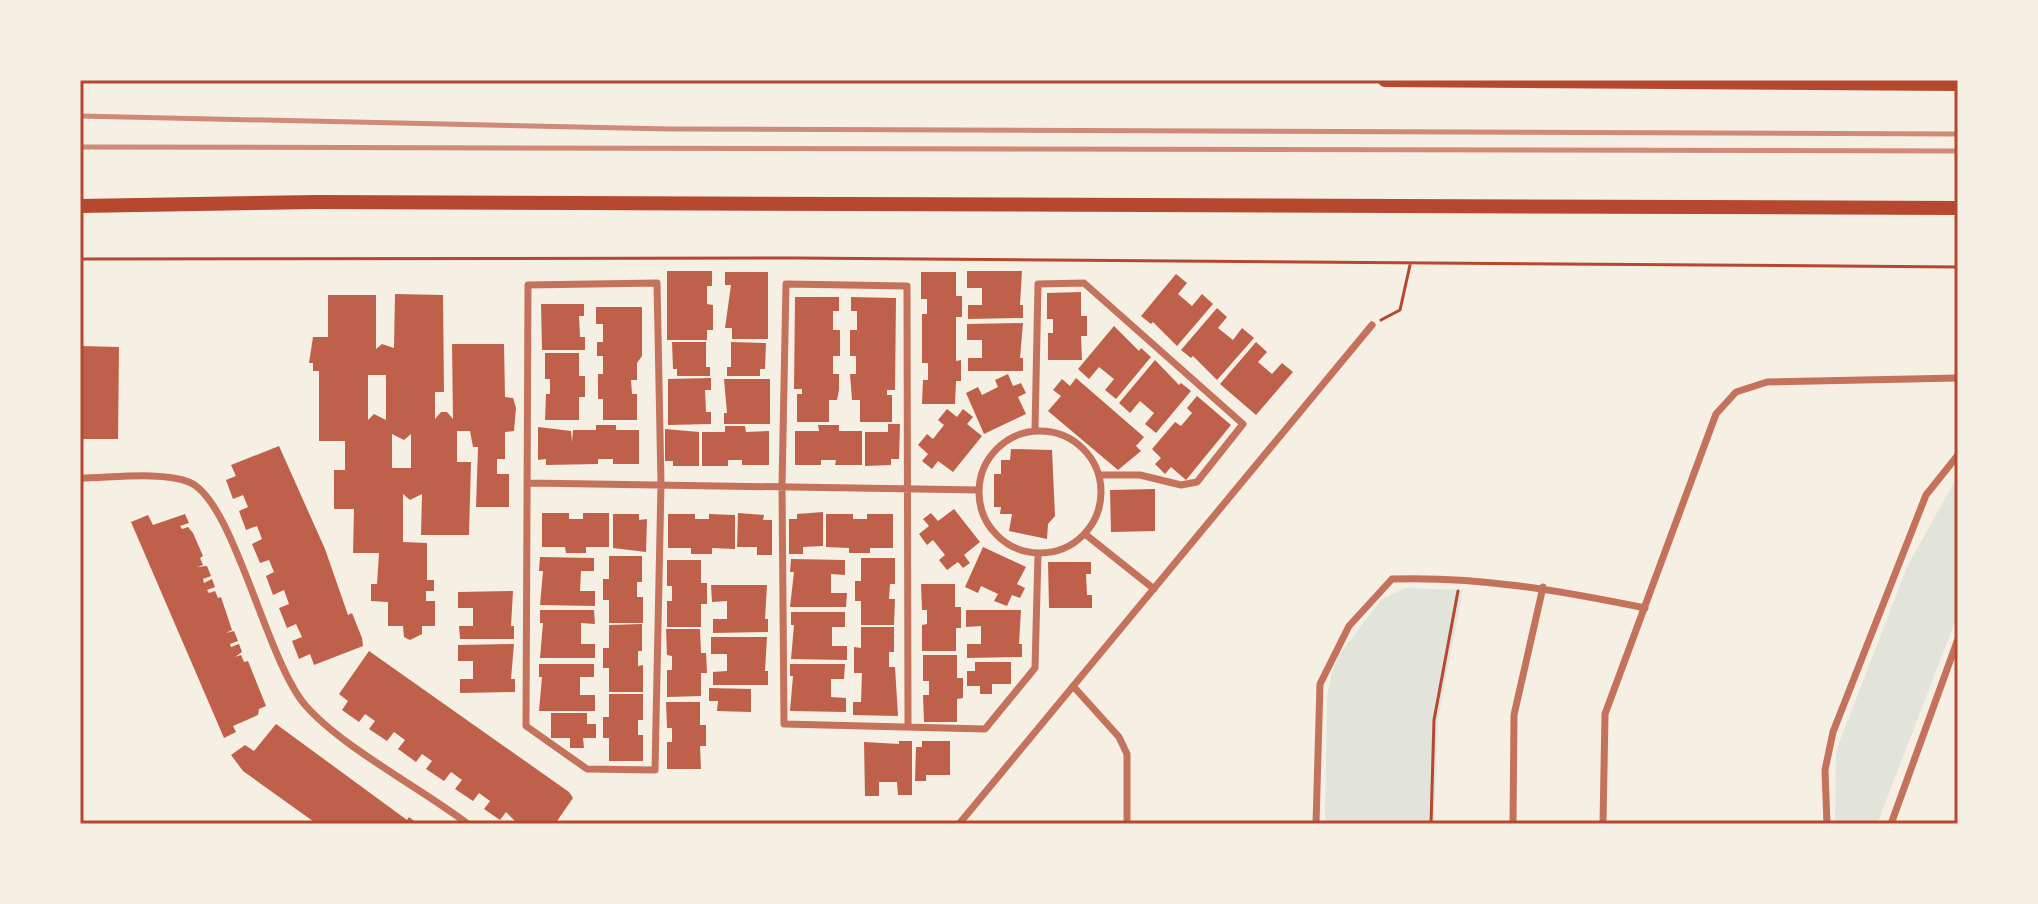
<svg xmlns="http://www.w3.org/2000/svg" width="2038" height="904" font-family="Mulish,sans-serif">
  <rect width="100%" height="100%" fill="#f6efe4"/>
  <path fill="#e2e4dc" d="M1958 475V614L1877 824H1835L1836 751 1907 567Z
    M1405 588 1463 590 1438 719 1434 824H1325L1327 698 1331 675 1338 656 1381 600Z"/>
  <path fill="#bf614a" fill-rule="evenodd" d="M667 271H712V286H707V304L713 305V330H707V340H667Z
    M967 271H1022L1020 305H1023V318L968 319V305H982V288H967Z
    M725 272H768V339H732V328H725L731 285H725Z
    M921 272H956V296H962V317H956V361L961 360V381H956L955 404H922L923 380H928V363H922V314H927V299H921Z
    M1176 274 1187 283 1178 294 1192 306 1202 294 1213 304 1177 346 1153 322 1151 324 1141 316Z
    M1081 292V316H1087V336H1081L1082 360H1048V333H1053V319H1047V293Z
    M395 294 443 295 444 392H435V419L441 412H447L453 419 452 344H504L505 397 513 398 516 408 514 431 505 432V459H497V474H509V507H476L478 447H473L470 431H457V462H471L469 535H421L422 494 410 500 403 494V542L427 543V580H434V591H426V601H435V626H422V634L410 640 404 637 403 626H388V602L371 601V584H377L379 553H353L354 509H334V470H345V441H319V371H313V363H309L313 337H328V295H376V349L382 344 394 348ZM368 375H386V420L374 414 368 420ZM392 434 404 440 411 434V468H392Z
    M795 297H839V311H833V330H840V356H833V374H839V390L837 400H829V422H797V394H802V389H794Z
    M851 297 896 298 895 390H887V395H892V422H860V400H852L850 374H856V356H850V330H857V311H851Z
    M541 304H584V316H579L580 337H585V350H542Z
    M596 307H642V356L637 363V380H631L632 394H637V420H603V399H598V374H603V356H597V342H603V324H596Z
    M1217 308 1227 317 1218 328 1233 340 1242 328 1254 338 1217 380 1193 356 1191 358 1181 350Z
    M1023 323 1020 358H1023V371H968V358H982V340H967V324Z
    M1114 326 1139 351 1141 348 1151 357 1116 399 1105 390 1114 379 1099 367 1089 379 1078 369Z
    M672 342H706V367H710V376H677V369H673Z
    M731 342 766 343 765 369H760V376H727V367H731Z
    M1256 342 1267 352 1258 362 1272 374 1282 363 1293 372 1256 415 1220 384Z
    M80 346 119 347 118 439H80Z
    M545 353H579V376H585V397H579V420H545L546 394H550V379H545Z
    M1155 360 1179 385 1181 383 1191 391 1156 433 1145 424 1154 413 1140 401 1130 413 1119 403Z
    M1008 374 1013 386 1021 383 1026 393 1018 397 1026 414 984 434 966 393 978 387 982 395 998 387 995 380Z
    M711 378V390H705L706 412H711V424L668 425V379Z
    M1076 378 1144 437 1136 446 1141 451 1118 470 1048 411 1061 396 1053 390 1062 379 1070 386Z
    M724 379H770V424H724V413H727Z
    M1197 396 1231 425 1186 480 1171 467 1165 474 1155 464 1161 458 1152 449 1175 422 1181 426 1192 413 1187 408Z
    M947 409 957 417 963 409 973 417 967 424 982 436 953 472 938 461 932 469 922 461 928 454 918 445 927 434 933 439 944 425 938 420Z
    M888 424H900L899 459H891V465L865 466V432H888Z
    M596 425H616V430H639V464H613V459H598V464L546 465V459L538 460V427L571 431 572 442 573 430H596Z
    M818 425H839V431H862V465H835L836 460H821V465H795V431H819Z
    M725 426H745L746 432 769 431V465H742V460H728V466H702V432H725Z
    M665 429 699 432V466H673V461H665Z
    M279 446 325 549 348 615 352 613 362 638 363 646 314 665 310 654 299 659 292 641 302 637 296 624 287 628 279 608 289 604 284 590 273 595 266 576 274 572 269 560 260 563 252 544 262 539 257 526 246 530 239 511 248 507 243 495 233 499 226 480 236 476 231 465Z
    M1011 449 1052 450 1055 516 1048 524 1047 539 1009 531 1012 514H1000L1001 507H994V474H1001V460H1010Z
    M1155 489V531L1111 532 1110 490Z
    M954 509 980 542 964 555 970 563 963 568 958 562 947 570 939 560 945 555 933 540 927 545 919 534 929 526 923 519 931 513 938 521Z
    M823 512V546L803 547V554H789V519H797V514Z
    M542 513H569V519H583V513H609V547H586V553H566L565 547H542Z
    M738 513 764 515 763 520H772V555H757V547H737Z
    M185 514 189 523 180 526 182 529 188 527 193 533 203 556 200 558 203 565 197 567 207 566 211 576 203 579 204 583 212 579 215 587 207 590 209 593 215 591 218 598 221 597 232 630 226 633 234 631 238 641 230 644 231 647 239 644 242 652 235 657 241 655 244 662 248 661 266 706 259 709 258 715 233 726 236 732 224 738 131 522 148 515 153 525Z
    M613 514H639V520L647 519 646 552 613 548Z
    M668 514H695V519H709V514L735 515V549L712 548V554H691V548H668Z
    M826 514H853V519H867V514H893V548H870V553H849V548L826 547Z
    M983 547 1026 567 1017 584 1025 588 1020 598 1012 595 1007 606 994 601 998 594 981 586 978 593 965 587Z
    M609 556H642V582H637V597H643V623H609V600H603V579H609Z
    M540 557 594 558V571H581L580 591H595V606L540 605 543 571H539Z
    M861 558H895V584H890L889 599H895L894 625H861V601H855V581H861Z
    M791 559 845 560V575L831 574V593H847L846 607H790L794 572H790Z
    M667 560H701V583H707V604H701V627H667V601H672V586H667Z
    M1048 562H1091V574H1086L1087 595H1092V608H1049Z
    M921 584H955V607H961V628H956V651H922V625L927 624V610H922Z
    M711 585H767L765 619H768V632L713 633V619H727V601L712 602Z
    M513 591 511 626H514V639H460L459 626H473V608H458V592Z
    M540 610H594L595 624 581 623V644H595V658H540L543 623H540Z
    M966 610H1021L1019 644H1022V657L967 658V644H981V626L966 627Z
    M791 612H845V627H832V646H847V660L791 659 794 625H791Z
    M642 624V651H638V666L643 665V692H609V668H603V648H609V625Z
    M861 627H894V652H889V667H895L898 716 853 715V702H861L862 673H854V647L861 648Z
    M666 629H700L701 653H706L707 673H701V696L667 697V670H672V656L667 655Z
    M711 637H767L765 671H768V685H713V672L727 671V654H711Z
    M514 644 511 679H515V692L460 693V679H473V661H458V645Z
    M369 651 569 792 573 798 555 824H518L506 812 500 820 484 809 490 801 479 793 473 801 455 789 462 780 451 772 444 781 426 769 432 761 422 754 416 762 398 749 405 740 394 732 387 741 369 729 375 721 365 714 359 722 342 710 348 701 339 694Z
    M923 655H957V678H963V698L957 699V722H924L923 695H929V681H923Z
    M975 662H1011V684H992V694H980V686H967V671H975Z
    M539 664H594V677H580V695H595V711H539L542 677H539Z
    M790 664H845L844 679H831V697L846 698V712L790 711 793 676H790Z
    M709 688 751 689V712L717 711 718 701H709Z
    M609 694H643V720H638V735H643V761H609V738H603V717H609Z
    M666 702H700V725H706V746H700L701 769H667V742H672V728H667Z
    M551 713H587V724H596V738H583L584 748H570V738H551Z
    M276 724 407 820 409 817 418 824H317L243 771 231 755 245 745 254 751Z
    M899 741H912V795H898L897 782H879V796H865L864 742 899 744Z
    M922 741H950V775H926V781H915L916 747H922Z"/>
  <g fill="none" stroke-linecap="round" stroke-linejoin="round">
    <path stroke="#b5482f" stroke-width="3" d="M80 259 795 258 1958 267
      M1381 320 1400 310 1410 265
      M1431 824 1434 720 1458 591"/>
    <path stroke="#c5725c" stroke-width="7" d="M657 283 661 484 655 770 587 769 526 726 528 285Z
      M1035 430 1038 284 1084 283 1243 424 1197 482 1181 485 1140 475H1099
      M979 492a61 61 0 1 1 122 0a61 61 0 1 1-122 0Z
      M80 478C110 478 162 471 189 482 234 500 266 661 306 706 343 748 421 788 468 824
      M530 483 979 490
      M1085 534 1154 589
      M1073 686 1119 737 1127 754V824
      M908 727 907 286 786 284 782 486 784 724 985 729 1035 668 1038 554
      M959 824 1372 325
      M1316 824 1320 684 1349 626 1392 579C1479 576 1561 591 1645 608
      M1513 824 1514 715 1543 587
      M1603 824 1605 714 1716 414 1736 392 1767 382 1958 378
      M1827 824 1825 770 1833 732 1926 495 1958 455
      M1891 824 1958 639"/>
    <path stroke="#b5482f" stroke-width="14" d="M1385 80 1958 84
      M80 206 315 202 1958 208"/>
    <path stroke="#cf8b77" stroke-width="5" d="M80 116 670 129 1958 134
      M80 147 1958 151"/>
  </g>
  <rect width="2038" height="904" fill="none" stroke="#f6efe4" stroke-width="164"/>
  <rect x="82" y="82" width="1874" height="740" fill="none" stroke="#b5482f" stroke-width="3"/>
</svg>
